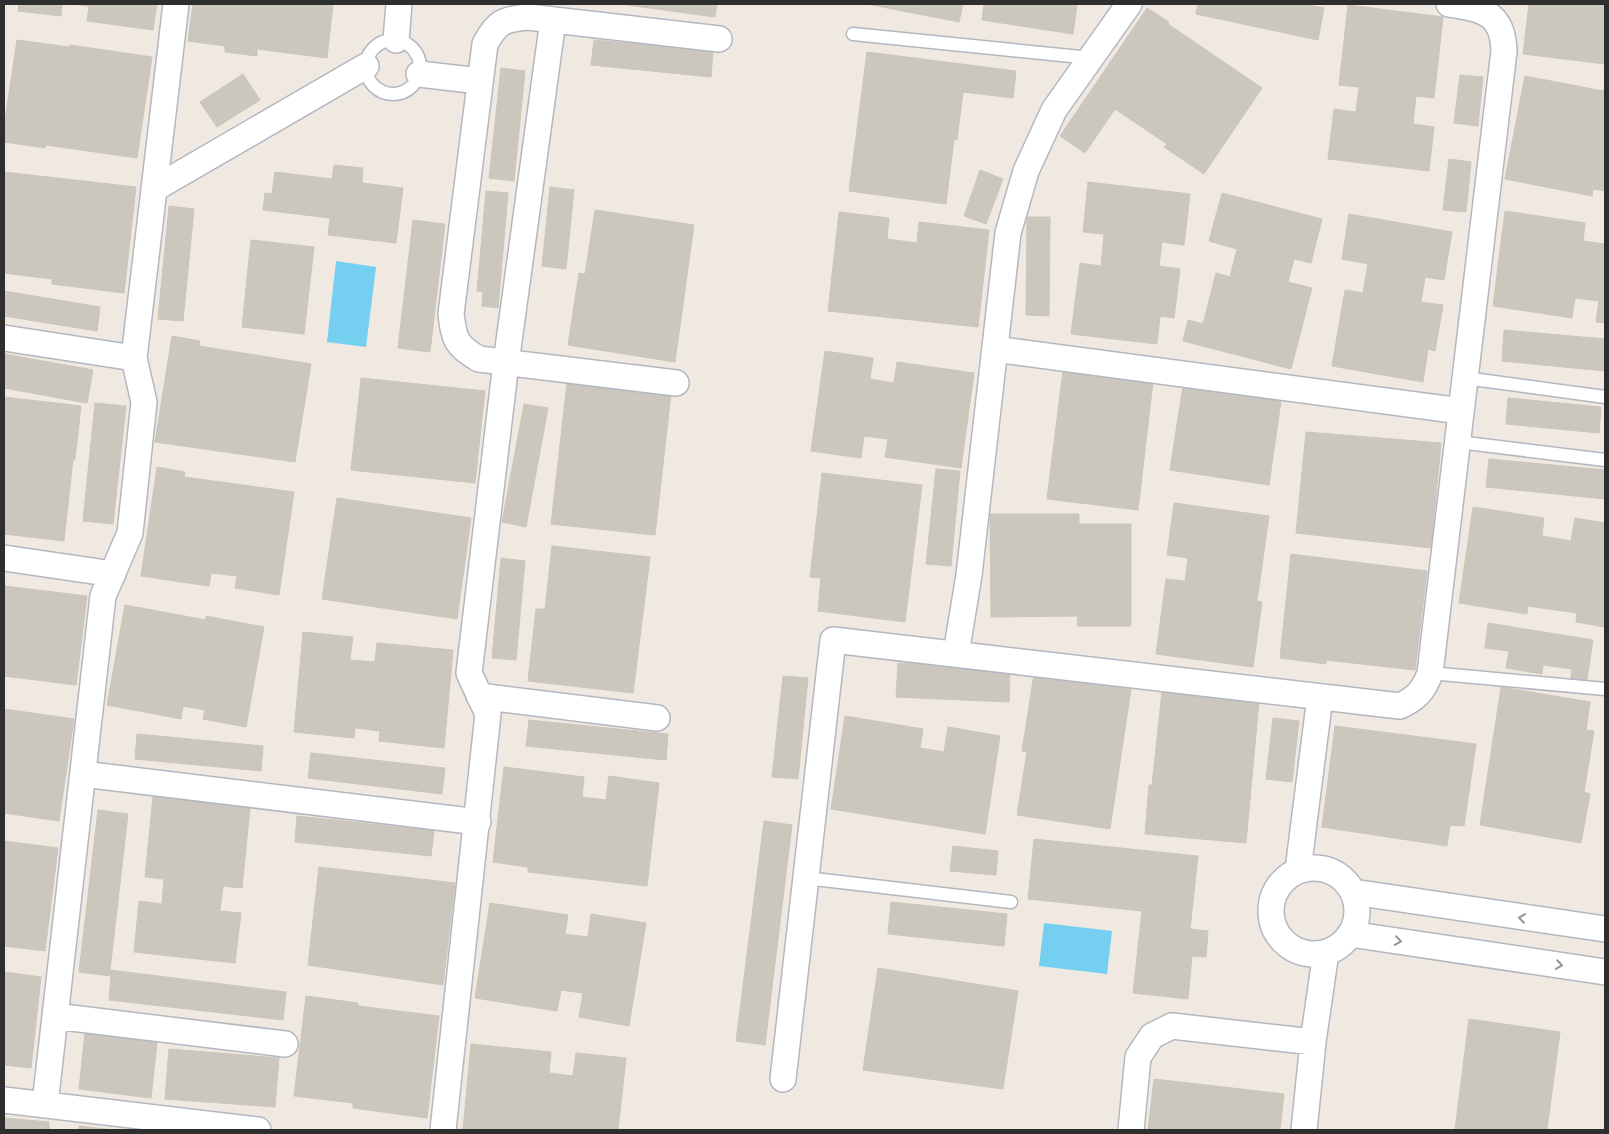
<svg xmlns="http://www.w3.org/2000/svg" width="1609" height="1134" font-family="'Asap Condensed',sans-serif">
  <rect width="100%" height="100%" fill="#efe9e1"/>
  <path fill="#75cff0" d="M336 261 376 267 366 347 327 342Z
    M1044 923 1112 931 1107 974 1039 966Z"/>
  <path fill="#cbc7bf" stroke="#cbc5ba" d="M19 4H62L61 16 18 11Z
    M71 4H157L153 30 87 21 89 6Z
    M193 4H333L327 58 257 49V56L225 52V46L188 41Z
    M620 4H717L715 17Z
    M867 4H963L959 22Z
    M984 4H1077L1073 34 982 20Z
    M1198 4H1303L1324 8 1318 40 1196 14Z
    M1529 4H1605V64L1523 54Z
    M1348 5 1443 17 1434 98 1416 96 1413 124 1434 127 1429 171 1328 159 1334 109 1356 112 1359 87 1339 85Z
    M1147 8 1169 22 1168 24 1262 88 1204 174 1164 147 1167 144 1115 109 1085 153 1060 136Z
    M17 40 69 47 70 45 152 57 137 158 46 145 45 148 4 142V127Z
    M594 40 713 51 711 77 591 65Z
    M867 52 1016 71 1013 98 963 92 957 140 954 139 946 204 849 191Z
    M501 68 525 71 514 181 489 178Z
    M243 74 260 100 217 127 200 102Z
    M1460 75 1483 77 1478 126 1454 123Z
    M1525 76 1603 91 1605 87V191L1593 189 1592 196 1505 179Z
    M1449 159 1471 162 1466 212 1443 210Z
    M334 165 363 168 362 183 403 188 396 243 328 235 330 218 263 210 265 193 272 194 275 172 332 179Z
    M980 170 1003 179 986 224 964 216Z
    M4 172 136 187 124 293 52 284V279L4 273Z
    M1088 182 1190 194 1184 245 1162 242 1159 266 1180 269 1174 318 1160 316 1157 344 1071 334 1080 263 1101 266 1104 234 1083 232Z
    M550 187 574 190 566 269 542 266Z
    M486 191 508 193 498 308 482 306 483 292 477 291Z
    M1222 193 1322 219 1311 263 1294 259 1288 282 1312 288 1291 369 1183 341 1188 320 1203 324 1216 273 1230 277 1237 249 1209 241Z
    M169 206 194 209 183 321 158 319Z
    M595 210 694 225 675 362 568 345 579 273 585 274Z
    M1505 211 1585 223 1583 241 1605 244V323L1596 322 1599 301 1575 298 1572 318 1493 306Z
    M839 212 889 218 887 239 917 243 919 222 989 230 978 327 828 311Z
    M1349 214 1452 232 1444 280 1425 277 1421 302 1443 305 1435 351 1428 349 1423 382 1332 366 1345 290 1363 293 1368 264 1342 259Z
    M1027 217H1050L1049 316 1026 315Z
    M413 220 445 224 430 352 398 348Z
    M251 240 314 247 304 334 242 327Z
    M4 291 100 307 97 331 4 316Z
    M1504 330 1605 339V371L1502 361Z
    M172 336 200 341 199 346 311 364 295 462 155 442Z
    M825 351 873 358 870 379 894 383 897 362 974 373 961 468 885 457 888 439 864 436 861 458 811 451Z
    M4 354 93 370 87 403 4 388Z
    M1063 371 1153 382 1138 510 1047 499Z
    M361 378 485 391 475 483 351 470Z
    M567 383 671 394 655 535 551 524Z
    M1183 386 1281 401 1269 485 1170 470Z
    M4 397 81 406 75 459H73L64 541 4 534Z
    M1508 398 1601 407 1599 433 1506 424Z
    M95 403 126 406 113 524 83 521Z
    M524 404 548 408 526 527 502 522Z
    M1306 432 1441 443 1431 548 1296 533Z
    M1489 459 1605 470V499L1486 487Z
    M157 467 185 472 184 477 294 492 279 595 235 588 237 576 211 573 209 586 141 576Z
    M936 469 960 471 951 566 926 564Z
    M822 473 922 485 905 622 818 611 821 578 810 577Z
    M337 498 471 518 457 619 322 599Z
    M1174 503 1269 516 1257 601 1262 602 1253 667 1156 654 1166 579 1185 581 1188 558 1167 555Z
    M1473 507 1544 518 1542 536 1571 541 1575 518 1605 523V627L1576 622 1577 613 1528 606 1527 614 1459 603Z
    M990 514H1079V524H1131V626H1077L1078 616 991 617Z
    M552 546 650 557 633 693 528 681 536 609H545Z
    M1291 554 1427 571 1415 670 1326 660V664L1280 658Z
    M501 558 525 561 516 660 492 658Z
    M4 586 87 596 76 685 4 676Z
    M125 605 206 620V616L264 627 246 727 203 719 205 710 183 706 181 719 107 705Z
    M1488 623 1593 640 1586 686 1570 683 1572 669 1543 665 1542 674 1506 668 1509 651 1485 648Z
    M303 632 353 637 350 660 375 662 377 643 453 650 444 748 379 741 380 731 355 728 354 738 294 732Z
    M898 663 1010 669 1009 702 896 697Z
    M1034 674 1131 689 1110 829 1017 815 1027 752 1022 751Z
    M783 676 808 678 798 779 772 777Z
    M1501 687 1590 702 1586 730 1594 731 1584 792 1590 794 1581 843 1480 825Z
    M1162 692 1259 701 1246 843 1145 834 1149 785H1152Z
    M4 709 74 719 59 821 4 813Z
    M845 716 923 729 920 748 944 752 948 727 1000 736 985 834 831 809Z
    M1273 718 1299 721 1292 782 1266 779Z
    M529 720 668 734 666 760 526 746Z
    M1335 726 1476 744 1464 826 1450 825 1447 846 1322 827Z
    M137 734 263 746 261 771 135 759Z
    M311 753 445 768 442 794 308 778Z
    M504 767 584 777 582 797 606 800 609 776 659 783 647 886 528 872V867L493 862Z
    M153 797 250 808 242 888 223 886 220 911 241 913 235 963 134 952 139 901 162 904 164 879 145 877Z
    M98 810 128 814 110 970 286 992 283 1020 109 1000 111 976 79 972Z
    M297 816 434 831 431 856 295 842Z
    M764 821 792 825 765 1045 736 1041Z
    M1034 839 1198 856 1190 929 1208 931 1206 957 1192 956 1188 999 1133 993 1142 911 1028 899Z
    M4 841 58 848 45 951 4 946Z
    M953 846 998 851 996 875 950 871Z
    M319 867 455 883 443 985 308 965Z
    M891 902 1007 914 1004 946 888 934Z
    M490 903 568 915 565 934 588 937 591 914 646 923 629 1026 579 1017 583 993 561 990 557 1011 475 998Z
    M878 968 1018 991 1003 1089 863 1070Z
    M4 972 41 977 31 1068 4 1065Z
    M306 996 358 1003V1006L439 1016 427 1118 353 1108V1103L294 1096Z
    M1469 1019 1560 1032 1547 1130H1455Z
    M85 1033 157 1042 151 1098 79 1089Z
    M471 1044 551 1052 549 1073 573 1076 576 1053 626 1058 618 1130H463Z
    M169 1049 279 1058 275 1107 165 1099Z
    M1154 1079 1284 1094 1280 1130H1148Z
    M4 1118 49 1122V1130H4Z
    M79 1126 114 1130H79Z"/>
  <g fill="none" stroke-linecap="round" stroke-linejoin="round">
    <g stroke="#b4b7c1" stroke-width="15">
      <path id="service" d="M853 34 1091 58
        M366 67a27 27 0 1 1 54 0a27 27 0 1 1-54 0Z
        M1465 378 1605 397
        M1458 442 1605 460
        M1430 673 1605 689
        M806 878 1011 902"/>
    </g>
    <g stroke="#b4b7c1" stroke-width="28">
      <path id="minor" d="M396 40 399 4
        M419 74 480 81
        M154 189 366 66
        M4 338 134 358
        M995 349 1461 411
        M676 383 479 359C456 346 454 339 451 314L485 44C497 22 503 19 528 17L719 39
        M4 558 113 574
        M956 654 969 575 1008 233 1026 171 1054 110 1129 4
        M479 696 657 718
        M83 774 478 822
        M1271 911a43 43 0 1 1 86 0a43 43 0 1 1-86 0Z
        M1298 870 1320 697
        M1353 892 1605 929
        M1350 934 1605 972
        M55 1016 285 1044
        M783 1079 833 640 1400 706C1417 698 1424 690 1430 673L1504 51C1503 12 1482 9 1449 4
        M4 1100 258 1130
        M45 1104 103 596 130 533 144 402 134 358 176 4
        M443 1130 488 714 469 673 506 363 553 20
        M1131 1130 1138 1057 1152 1036 1172 1026 1313 1042
        M1304 1130 1313 1042 1326 952"/>
    </g>
    <use href="#service" stroke="#fff" stroke-width="12"/>
    <use href="#minor" stroke="#fff" stroke-width="25"/>
  </g>
  <defs><path id="oneway-chevron" d="M-2-3.5L2.5 0L-2 3.5" fill="none" stroke-width="1.6" stroke-linecap="round" stroke-linejoin="round" transform="scale(1.25)"/></defs>
  <g stroke="#969696">
    <use href="#oneway-chevron" transform="translate(1522 918) rotate(-172)"/>
    <use href="#oneway-chevron" transform="translate(1398 941) rotate(8)"/>
    <use href="#oneway-chevron" transform="translate(1559 965) rotate(9)"/>
  </g>
  <rect width="1609" height="1134" fill="none" stroke="#2e2e2e" stroke-width="10"/>
</svg>
